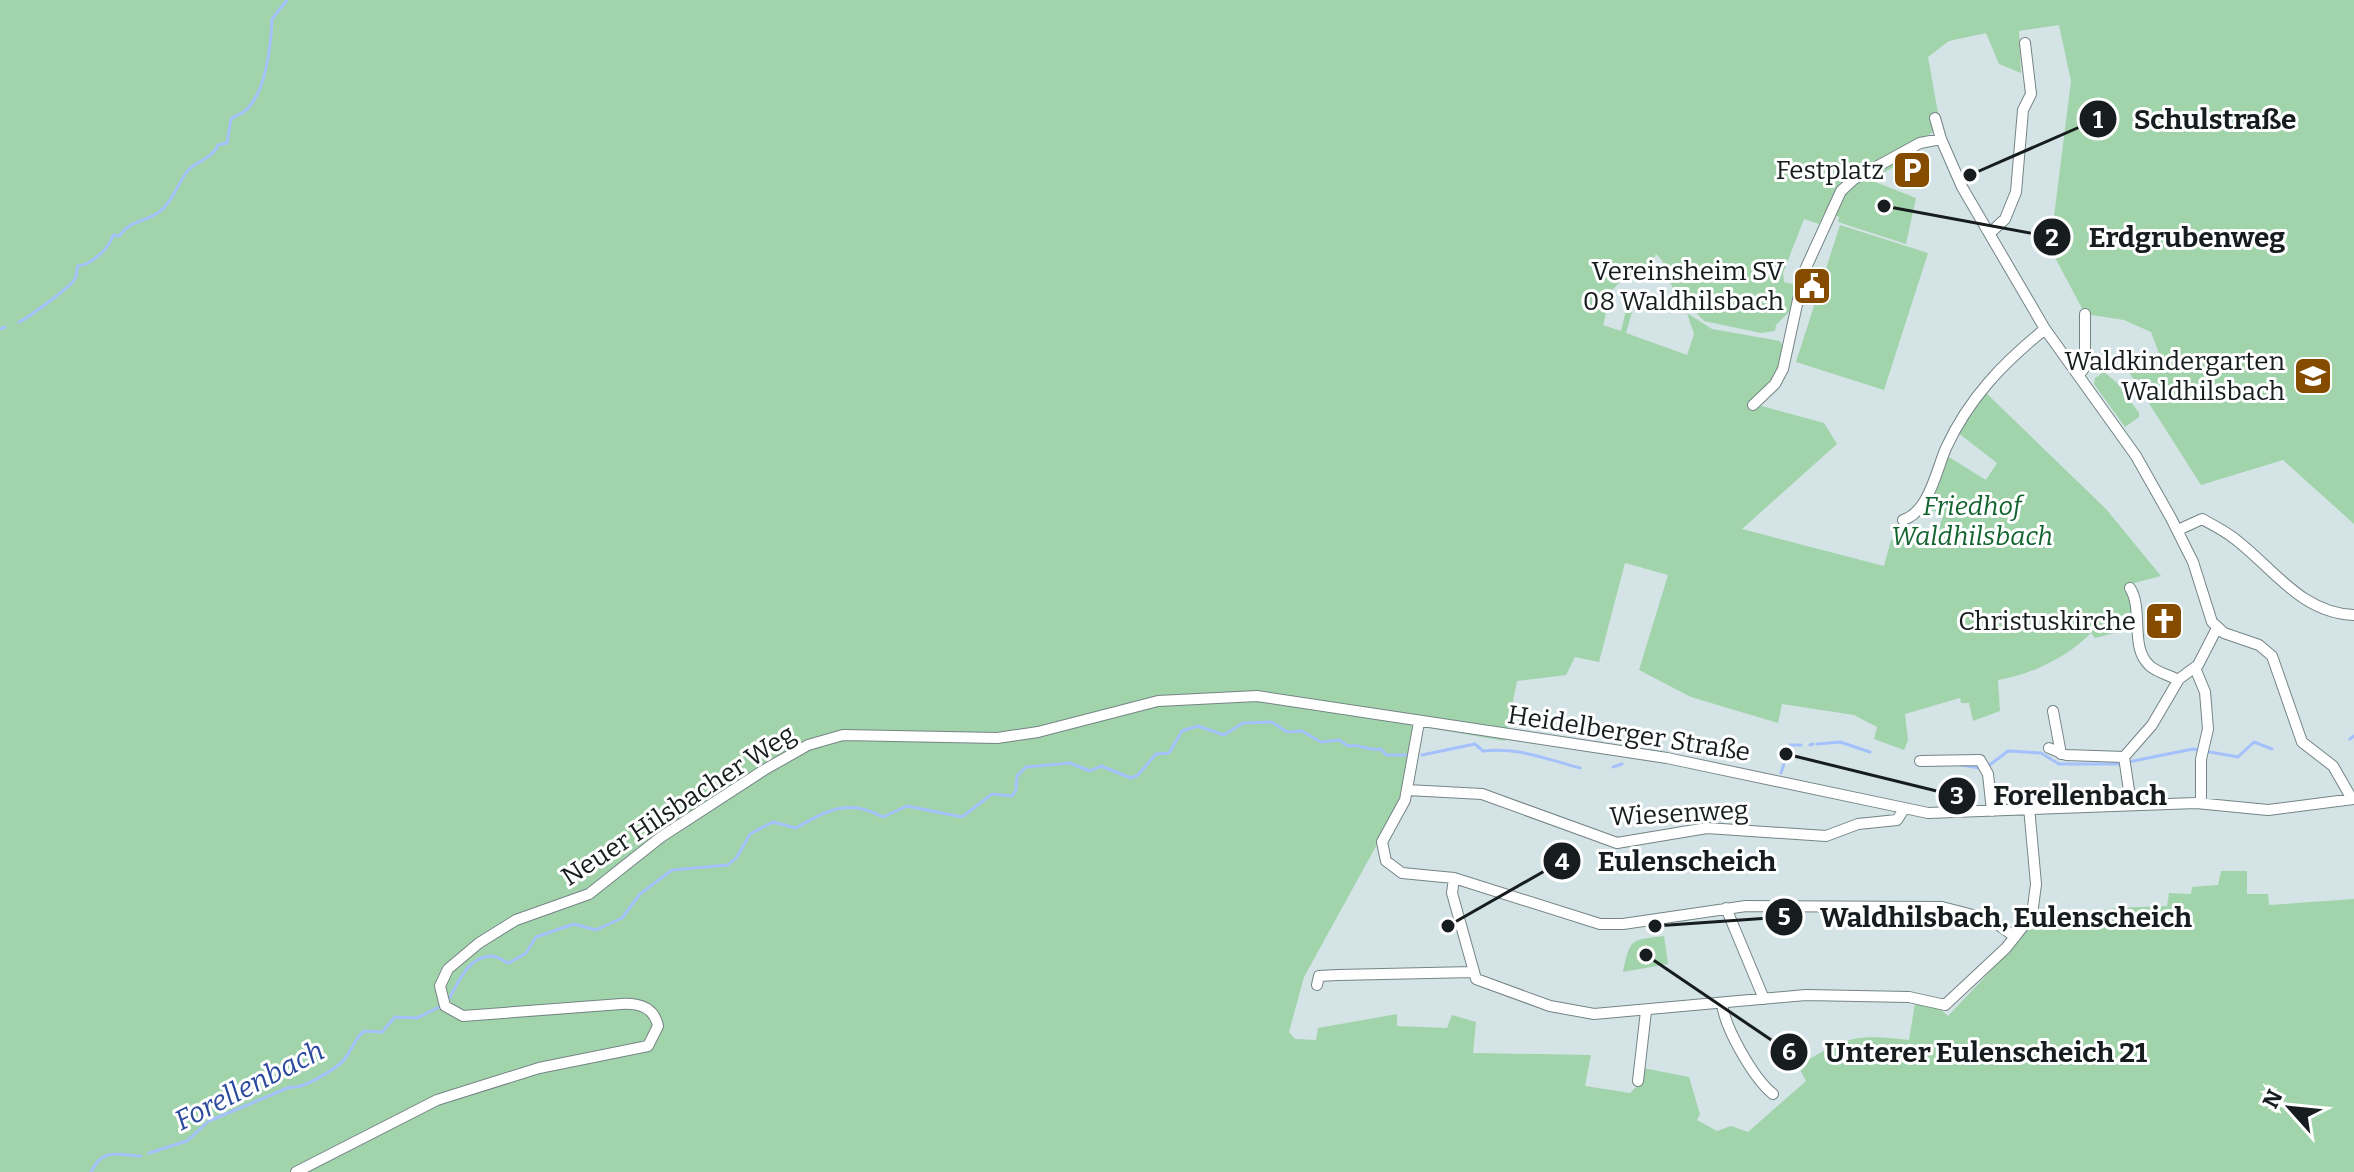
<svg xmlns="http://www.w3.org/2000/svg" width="2354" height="1172" font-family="Bitter,serif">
  <rect width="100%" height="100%" fill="#d3e3e6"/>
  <path fill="#a2d4ab" d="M0 0H2354V524L2283 460 2201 485 2129 372 2161 359 2151 332 2124 320 2085 314 2050 248 2071 81 2059 25 2019 31 2021 73 1999 64 1986 33 1949 41 1928 57 1938 113 1932 133C1887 156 1840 177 1819 224L1804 219 1783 273 1784 282 1797 285 1792 309 1776 325 1775 331 1761 333 1704 321 1672 287 1662 260 1656 254 1643 281 1622 280 1612 290 1603 325 1621 331 1626 310 1632 312 1626 333 1687 355 1694 334 1687 313 1712 329 1780 341 1784 348 1775 377 1748 406 1758 405 1824 423 1837 444 1742 529 1884 566 1891 540 1936 542 1943 514 1928 509 1947 456 1986 480 1997 463 1957 432 1984 391 2106 509 2161 576 2134 583 2135 611 2126 630 2095 638 2091 633C2068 657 2030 675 1998 680L2000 711 1973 721 1969 703H1961L1960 698 1905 714 1908 740 1904 750 1874 739 1877 727 1854 715 1782 704 1778 723 1691 697 1639 670 1668 575 1625 563 1599 662 1575 657 1566 675 1517 681 1505 741 1423 727 1411 742 1407 790 1304 977 1289 1032 1295 1039 1316 1040 1318 1028 1397 1014V1026L1447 1028 1452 1015 1476 1022 1473 1053 1591 1055 1585 1086 1630 1093 1640 1083 1643 1068 1689 1077 1700 1114 1697 1120 1717 1131 1731 1126 1748 1132 1806 1081 1798 1066C1844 1038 1853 1033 1909 1040L1915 1003 1940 1009 1948 1016 2016 944 2033 918 2056 921 2114 908 2167 906 2169 893 2191 894 2192 887 2218 885 2221 871H2247V894H2268L2269 905 2354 899V1172H0Z
    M1900 159 1903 162 1870 180 1916 198 1906 244 1838 222 1839 217 1833 214 1851 185Z
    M1840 225 1928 253 1884 390 1796 362Z
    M2104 372 2117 383 2139 413V417L2125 427 2094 384 2095 378Z
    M1664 936 1668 964 1623 972C1630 938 1631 940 1664 936Z"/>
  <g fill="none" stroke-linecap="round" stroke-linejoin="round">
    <path stroke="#a5c1fc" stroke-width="3" d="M19 322C28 318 70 287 75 279 77 275 76 270 78 266 91 265 110 248 113 235L119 236C130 221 143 222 156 214 170 206 177 186 186 173 193 162 213 159 218 145L227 143 231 119C234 116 238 115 242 113 266 98 271 44 272 19L287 0
      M0 329 5 327
      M2350 739 2354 736
      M1817 744 1840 742 1870 752
      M1810 745 1813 744
      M1422 755 1475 744 1483 751C1518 747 1546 759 1580 768
      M2128 762 2193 749 2238 757 2254 742 2272 749
      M1961 765 1980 768
      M1613 767 1622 764
      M1987 767 2008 751 2041 753 2059 764H2118
      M1781 773 1790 745H1801
      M448 1001C458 983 467 957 491 956 497 956 503 961 509 963L526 953 536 937 574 924 596 930 622 918 640 894 672 870 728 865 737 857 750 834 773 822 796 828C828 810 848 798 883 817L907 806 962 817 992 794 1012 796 1016 790 1017 776 1026 767 1070 763 1090 771 1101 766 1131 778 1138 775 1156 754 1169 753 1182 731 1198 726 1224 735 1243 723 1272 722 1287 732 1302 731 1321 742 1339 740 1348 746C1361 743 1368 752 1381 749L1386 755H1408
      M149 1153 187 1141 209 1121 290 1087C302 1090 331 1071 341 1063 351 1054 353 1040 364 1031L382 1032 395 1017 417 1018 439 1007
      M91 1172C103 1147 118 1155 141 1156"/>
    <g stroke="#758486" stroke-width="12">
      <path id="minor" d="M1935 118 1941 139 1962 187 2045 329 2136 456 2171 518 2193 562 2212 622 2224 633 2259 645 2272 656 2302 742 2333 766 2352 799
        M1990 233 2005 219 2016 192 2023 110 2031 94 2025 43
        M2079 375 2085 367V314
        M1753 405 1775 384 1783 369 1804 272 1841 191 1854 179 1920 143 1941 139
        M1903 520C1929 512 1936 471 1946 448 1969 398 2003 363 2045 329
        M2178 530 2202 519C2213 525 2225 531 2235 539 2273 568 2301 613 2354 615
        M2130 588C2144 610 2129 648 2150 666 2158 673 2170 675 2178 680
        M2195 668 2205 692 2208 729 2201 759V803
        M2053 711 2061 754
        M1419 722 1405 800 1382 842 1386 861 1402 873 1454 878 1600 924H1623L1746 906 1942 907 1992 920 2015 937
        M2049 748 2066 755 2124 757
        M1920 761 1980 760 1988 774 1992 811
        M1407 790 1482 794 1617 843 1707 828 1826 836 1858 824 1897 820 1904 809
        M2131 804 2124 757 2152 725 2179 679 2198 665 2217 628
        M1454 878 1452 893 1476 979 1550 1006 1594 1014 1806 995 1909 997 1945 1005 2006 948 2032 915 2036 884 2029 807
        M1726 908 1764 999
        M1317 985 1319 976 1338 975 1473 972
        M1722 1003C1724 1027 1754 1079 1773 1094
        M1638 1081 1646 1011
        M296 1172 437 1100 539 1068 648 1046 658 1026C654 1007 639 1003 621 1004L463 1016 445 1006 440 986 448 969 479 943 516 920 589 894 661 837 764 770 808 745 843 735 997 738 1038 732 1158 701 1257 696 1667 758 1928 813 2196 803 2268 810 2354 799"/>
    </g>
    <use href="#minor" stroke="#fff" stroke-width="10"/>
  </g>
  <defs>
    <g id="parking-square" transform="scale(2)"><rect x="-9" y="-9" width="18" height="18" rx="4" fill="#854c00" stroke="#fff"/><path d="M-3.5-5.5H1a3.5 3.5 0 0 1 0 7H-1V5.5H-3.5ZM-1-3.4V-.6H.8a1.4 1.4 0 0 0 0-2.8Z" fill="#fff"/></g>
    <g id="civic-square" transform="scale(2)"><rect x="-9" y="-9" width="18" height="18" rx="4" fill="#854c00" stroke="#fff"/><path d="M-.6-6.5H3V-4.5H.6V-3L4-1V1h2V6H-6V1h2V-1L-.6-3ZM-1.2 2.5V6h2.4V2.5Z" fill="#fff"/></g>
    <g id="school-square" transform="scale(2)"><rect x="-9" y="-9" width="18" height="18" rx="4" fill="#854c00" stroke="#fff"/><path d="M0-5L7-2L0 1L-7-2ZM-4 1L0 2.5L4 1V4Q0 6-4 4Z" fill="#fff"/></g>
    <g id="church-square" transform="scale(2)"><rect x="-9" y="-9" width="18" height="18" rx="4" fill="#854c00" stroke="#fff"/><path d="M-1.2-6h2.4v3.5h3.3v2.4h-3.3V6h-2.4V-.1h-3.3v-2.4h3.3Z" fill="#fff"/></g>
  </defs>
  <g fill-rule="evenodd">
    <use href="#parking-square" x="1912" y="170"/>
    <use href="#civic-square" x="1812" y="286"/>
    <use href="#school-square" x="2313" y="376"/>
    <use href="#church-square" x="2164" y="621"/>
  </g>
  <g text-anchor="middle" stroke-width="6" stroke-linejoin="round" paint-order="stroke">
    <g font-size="26" fill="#171d1e" stroke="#fff" text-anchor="end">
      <text x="1884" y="179">Festplatz</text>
      <text x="1784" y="280">Vereinsheim SV<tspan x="1784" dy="30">08 Waldhilsbach</tspan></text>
      <text x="2285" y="370">Waldkindergarten<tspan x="2285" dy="30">Waldhilsbach</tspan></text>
      <text x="2136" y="630">Christuskirche</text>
    </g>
    <g font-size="26" font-style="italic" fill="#12642f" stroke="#fff">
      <text x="1972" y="515">Friedhof<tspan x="1972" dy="30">Waldhilsbach</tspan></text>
    </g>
    <g font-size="26" fill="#171d1e" stroke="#fff">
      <text transform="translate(1629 733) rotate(9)" y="9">Heidelberger Straße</text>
      <text transform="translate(678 805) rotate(-33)" y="9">Neuer Hilsbacher Weg</text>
      <text transform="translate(1679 813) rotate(-3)" y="9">Wiesenweg</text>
    </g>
    <g font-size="28" font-style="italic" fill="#2b4a9e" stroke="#fff">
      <text transform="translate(249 1085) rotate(-27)" y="10">Forellenbach</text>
    </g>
  </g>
  <path fill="none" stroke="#171d1e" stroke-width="3" d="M1970 175L2098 119M1884 206L2052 237M1786 754L1957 796M1448 926L1562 861M1655 926L1784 917M1646 955L1789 1052"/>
  <g fill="#171d1e" stroke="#fff" stroke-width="3">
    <circle cx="1970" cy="175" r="8"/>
    <circle cx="1884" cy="206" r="8"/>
    <circle cx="1786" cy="754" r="8"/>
    <circle cx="1448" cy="926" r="8"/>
    <circle cx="1655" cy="926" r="8"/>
    <circle cx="1646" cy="955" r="8"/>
    <circle cx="2098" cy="119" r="20"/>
    <circle cx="2052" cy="237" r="20"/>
    <circle cx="1957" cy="796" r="20"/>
    <circle cx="1562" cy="861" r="20"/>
    <circle cx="1784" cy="917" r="20"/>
    <circle cx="1789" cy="1052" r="20"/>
  </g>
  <g font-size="24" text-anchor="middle" font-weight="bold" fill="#fff">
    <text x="2098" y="128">1</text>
    <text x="2052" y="246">2</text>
    <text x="1957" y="804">3</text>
    <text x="1562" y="870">4</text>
    <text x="1784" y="925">5</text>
    <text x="1789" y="1060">6</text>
  </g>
  <g font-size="28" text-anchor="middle" font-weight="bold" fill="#171d1e" stroke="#fff" stroke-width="6" stroke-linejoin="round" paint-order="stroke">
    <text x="2215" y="129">Schulstraße</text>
    <text x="2187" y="247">Erdgrubenweg</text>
    <text x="2080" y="805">Forellenbach</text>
    <text x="1687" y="871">Eulenscheich</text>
    <text x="2006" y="927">Waldhilsbach, Eulenscheich</text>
    <text x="1986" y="1062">Unterer Eulenscheich 21</text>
  </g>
  <g transform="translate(2290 1108) rotate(297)" stroke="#ffffff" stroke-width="6" paint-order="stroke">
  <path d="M0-6L14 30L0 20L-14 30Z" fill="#171d1e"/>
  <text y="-12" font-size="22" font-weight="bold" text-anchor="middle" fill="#171d1e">N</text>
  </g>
</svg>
